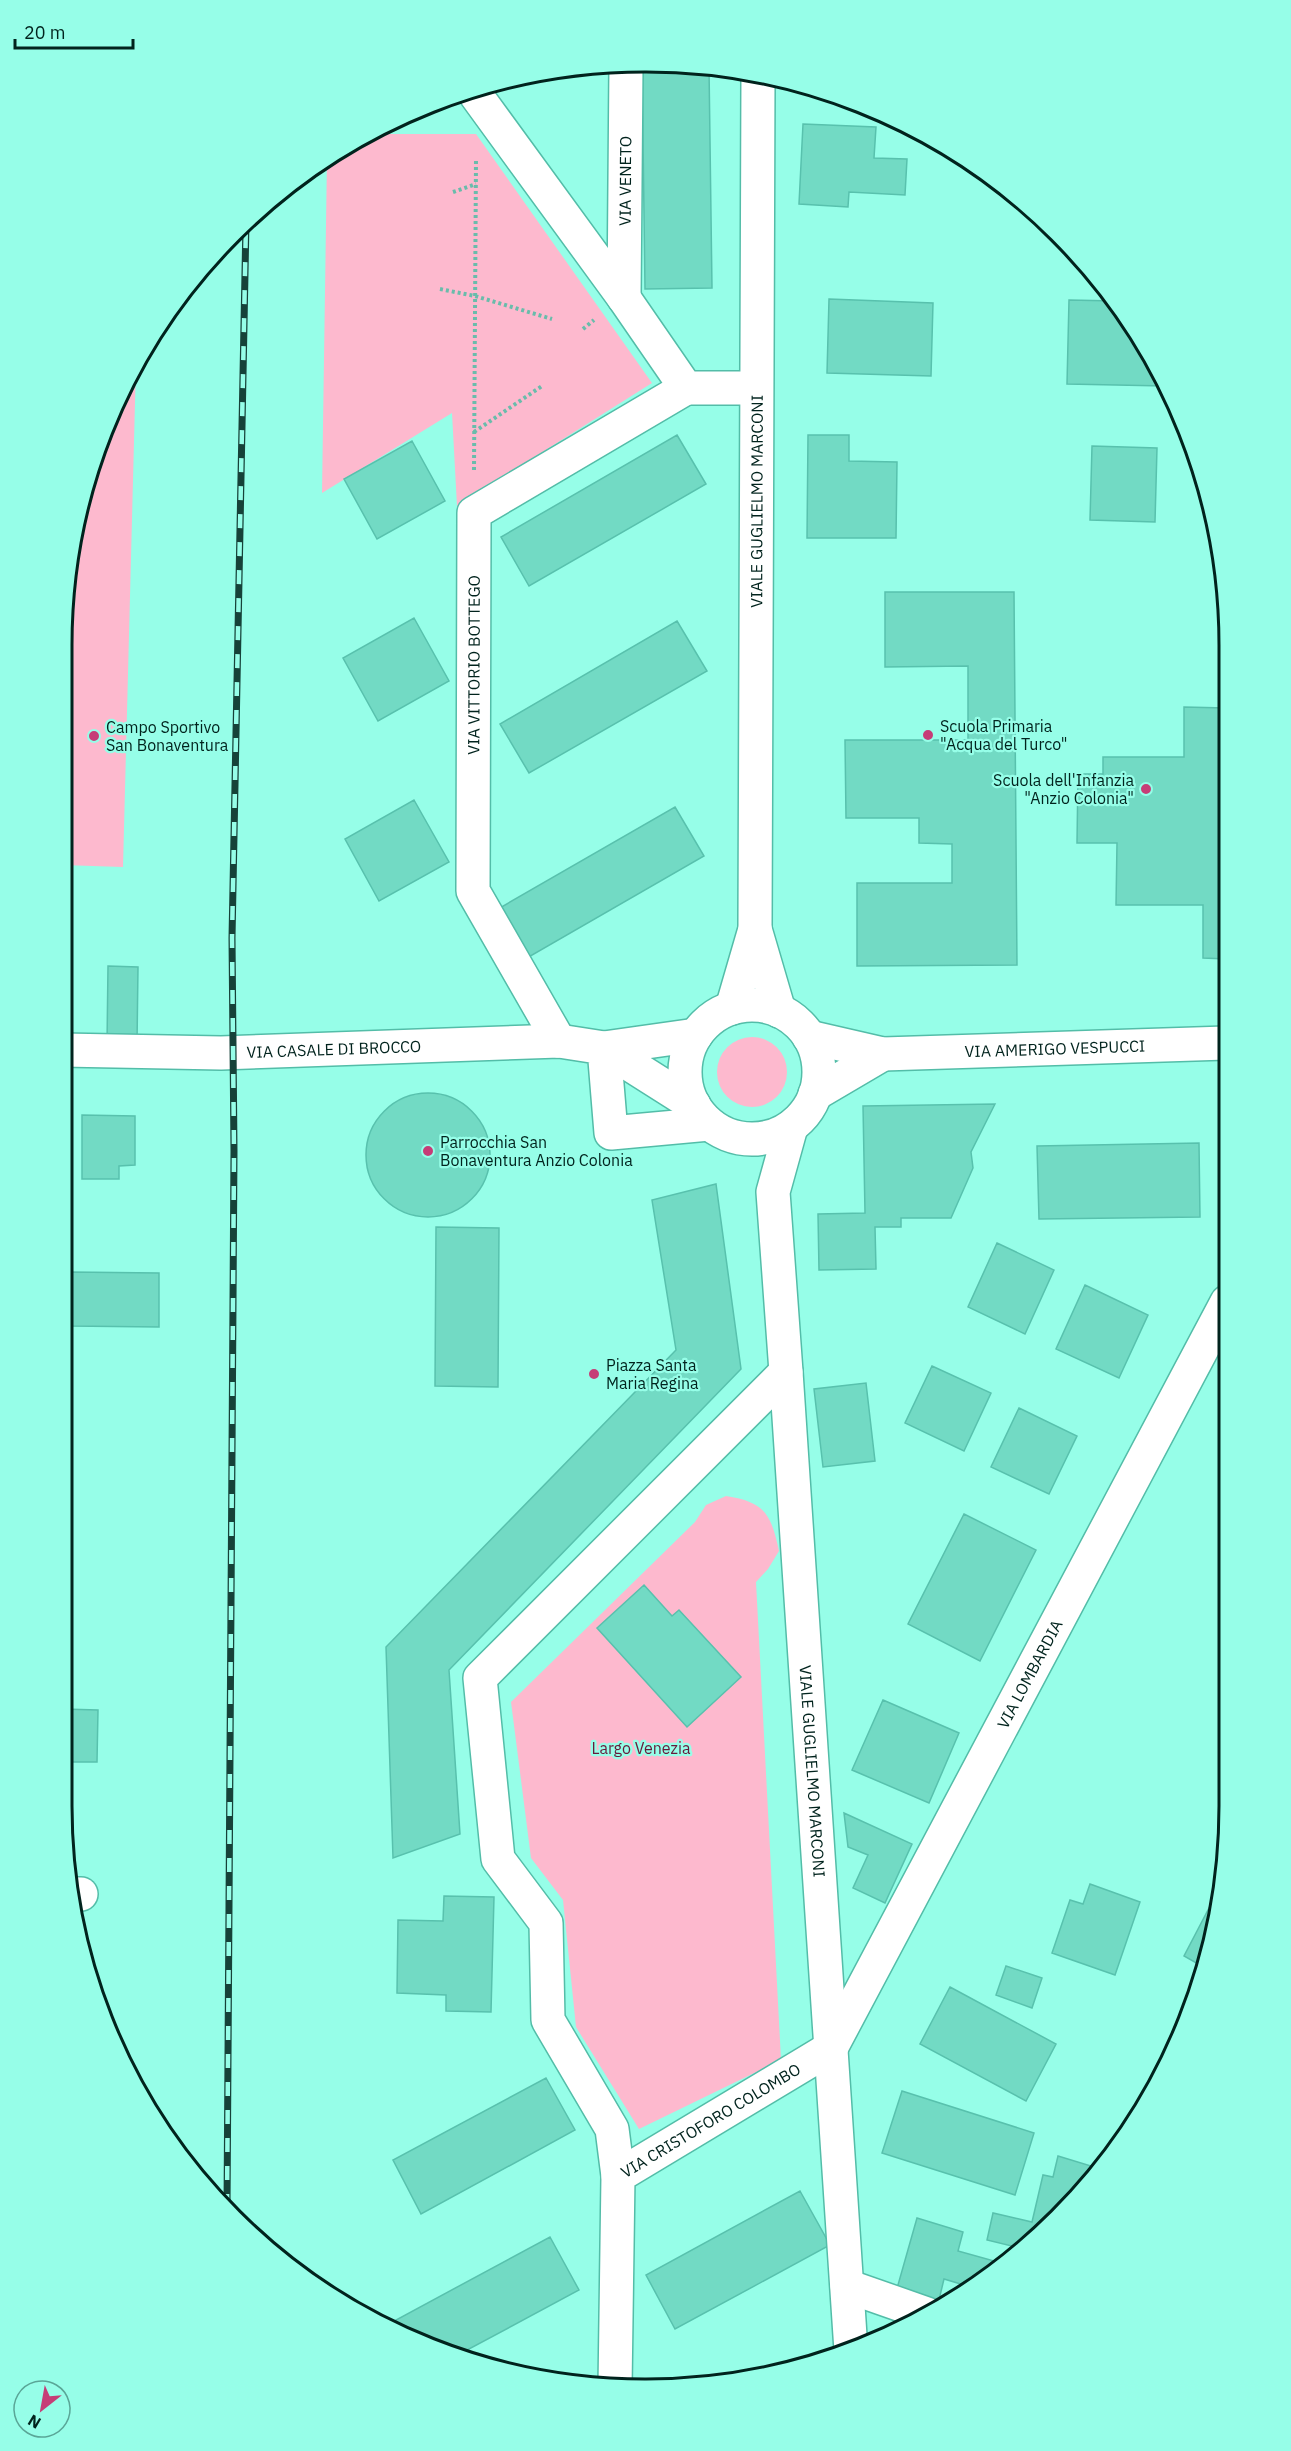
<svg xmlns="http://www.w3.org/2000/svg" width="1291" height="2451" font-family="'IBM Plex Sans',sans-serif">
  <rect width="100%" height="100%" fill="#96fee8"/>
  <path fill="#fdb9ce" d="M366 134H476L652 383 457 506 452 413 322 493 327 158 354 140Z
    M136 364 123 867 62 865 63 608 81 494 122 387Z
    M717 1072a35 35 0 1 1 70 0a35 35 0 1 1-70 0Z
    M726 1496C765 1502 771 1514 779 1551L768 1569 756 1582 781 2060 639 2129 576 2027 563 1900 531 1858 511 1702 695 1522 706 1505Z"/>
  <path fill="#72dac4" stroke="#58c1ad" stroke-width="1.5" d="M684 63 709 67 712 288 645 289 642 64Z
    M803 124 876 127 874 158 907 159 905 195 849 192 848 207 799 204Z
    M829 299 933 303 931 376 827 373Z
    M1069 300 1115 301 1164 386 1067 384Z
    M677 435 706 484 529 586 501 537Z
    M808 435H849V461L897 462 896 538H807Z
    M412 441 445 501 377 539 344 479Z
    M1092 446 1157 448 1155 522 1090 520Z
    M885 592H1014L1017 965 857 966V883H952V844L919 843V818H846L845 740H968V666L885 667Z
    M414 618 449 681 378 721 343 658Z
    M677 621 707 671 529 773 500 724Z
    M1184 707 1225 708 1226 959 1203 958V905H1116L1117 843H1077L1078 774H1103V757H1184Z
    M414 800 449 862 379 901 345 839Z
    M675 807 704 856 527 958 498 909Z
    M108 966 138 967 137 1044H107Z
    M366 1155a62 62 0 1 1 124 0a62 62 0 1 1-124 0Z
    M995 1104 971 1152 973 1168 951 1218H901V1227H875L876 1269 819 1270 818 1214 865 1213 863 1106Z
    M82 1115 135 1116V1165L119 1166V1179H82Z
    M1199 1143 1200 1217 1039 1219 1037 1146Z
    M716 1184 741 1369 449 1670 460 1834 393 1858 386 1647 676 1350 652 1200Z
    M436 1227 499 1228 498 1387 435 1386Z
    M997 1243 1054 1270 1025 1334 968 1307Z
    M70 1272 159 1273V1327L69 1326Z
    M1085 1285 1148 1315 1119 1378 1056 1349Z
    M932 1366 991 1393 964 1451 905 1423Z
    M866 1383 875 1461 823 1467 814 1389Z
    M1019 1408 1077 1436 1049 1494 991 1467Z
    M964 1514 1036 1550 980 1661 908 1624Z
    M644 1585 672 1616 679 1610 741 1677 687 1727 597 1628Z
    M883 1700 959 1733 929 1803 852 1770Z
    M62 1709 98 1710 97 1762H62Z
    M844 1813 912 1844 885 1903 853 1888 868 1855 848 1847Z
    M1090 1884 1140 1902 1115 1975 1052 1953 1070 1900 1083 1904Z
    M1221 1885 1210 1956 1205 1968 1184 1956Z
    M444 1896 494 1897 491 2012 446 2011V1995L397 1993 398 1920 443 1921Z
    M1006 1966 1042 1978 1032 2008 996 1995Z
    M950 1987 1056 2044 1026 2101 920 2044Z
    M546 2078 575 2130 421 2214 393 2160Z
    M902 2091 1034 2133 1015 2195 882 2153Z
    M1058 2156 1101 2169 1024 2249 987 2240 993 2213 1032 2222 1043 2175 1053 2177Z
    M800 2191 830 2245 675 2329 646 2275Z
    M917 2218 963 2232 958 2251 1005 2264 974 2288 944 2279 938 2304 896 2292Z
    M550 2237 579 2290 456 2356 422 2345 405 2336 396 2320Z
    M806 2356 811 2365 775 2373Z"/>
  <g fill="none" stroke-linecap="round" stroke-linejoin="round">
    <g stroke="#53bda8" stroke-width="36">
      <g id="minor">
        <path d="M476 88V95L624 298 686 388H756"/>
        <path id="s1" d="M624 298 626 65"/>
        <path d="M755 929 779 1011"/>
        <circle cx="752" cy="1072" r="67"/>
        <path id="s2" d="M732 1008 755 929 758 75"/>
        <path id="s3" d="M809 1037 883 1054 1226 1043"/>
        <path id="s4" d="M559 1041 473 891 474 513 686 388"/>
        <path id="s5" d="M62 1050 221 1053 559 1041 604 1048 611 1133 709 1124"/>
        <path d="M815 1094 883 1054"/>
        <path d="M694 1105 604 1048 696 1035"/>
        <path id="s6" d="M791 1127 773 1192 786 1372 851 2351"/>
        <path d="M70 1894H81"/>
        <path d="M618 2176 612 2129 548 2020 546 1923 498 1859 480 1678 786 1372"/>
        <path d="M847 2286 927 2314"/>
        <path id="s7" d="M615 2388 618 2176 831 2048 1227 1302"/>
      </g>
    </g>
    <path stroke="#69bcab" stroke-width="4" stroke-dasharray="3 3" stroke-linecap="butt" d="M453 192 476 184
      M440 289 475 296 552 319
      M583 329 594 320
      M474 432 542 386
      M474 470 476 159"/>
    <use href="#minor" stroke="#fff" stroke-width="33"/>
    <g stroke="#164239" stroke-width="7">
      <path id="rail" d="M227 2208 234 1151 232 938 246 222"/>
    </g>
    <use href="#rail" stroke="#96fee8" stroke-width="4.5" stroke-dasharray="14" stroke-linecap="butt"/>
  </g>
  <g fill="#c63d77" stroke="#96fee8" stroke-width="2">
    <circle cx="928" cy="735" r="6"/>
    <circle cx="94" cy="736" r="6"/>
    <circle cx="1146" cy="789" r="6"/>
    <circle cx="428" cy="1151" r="6"/>
    <circle cx="594" cy="1374" r="6"/>
  </g>
  <g text-anchor="middle" stroke-width="4.5" stroke-linejoin="round" paint-order="stroke">
    <g font-size="16" fill="#01231d" stroke="#96fee8">
      <text dy="6" stroke="none"><textPath href="#s1" startOffset="117">VIA VENETO</textPath></text>
      <text dy="6" stroke="none"><textPath href="#s2" startOffset="510">VIALE GUGLIELMO MARCONI</textPath></text>
      <text dy="6" stroke="none"><textPath href="#s4" startOffset="399">VIA VITTORIO BOTTEGO</textPath></text>
      <text dy="6" stroke="none"><textPath href="#s5" startOffset="272">VIA CASALE DI BROCCO</textPath></text>
      <text dy="6" stroke="none"><textPath href="#s3" startOffset="248">VIA AMERIGO VESPUCCI</textPath></text>
      <text dy="6" stroke="none"><textPath href="#s7" startOffset="884">VIA LOMBARDIA</textPath></text>
      <text dy="6" stroke="none"><textPath href="#s6" startOffset="648">VIALE GUGLIELMO MARCONI</textPath></text>
      <text dy="6" stroke="none"><textPath href="#s7" startOffset="320">VIA CRISTOFORO COLOMBO</textPath></text>
    </g>
    <g font-size="16" fill="#01231d" stroke="#96fee8" text-anchor="start">
      <text x="940" y="732">Scuola Primaria<tspan x="940" dy="18">"Acqua del Turco"</tspan></text>
      <text x="106" y="733">Campo Sportivo<tspan x="106" dy="18">San Bonaventura</tspan></text>
      <text x="1134" y="786" text-anchor="end">Scuola dell'Infanzia<tspan x="1134" dy="18">"Anzio Colonia"</tspan></text>
      <text x="440" y="1148">Parrocchia San<tspan x="440" dy="18">Bonaventura Anzio Colonia</tspan></text>
      <text x="606" y="1371">Piazza Santa<tspan x="606" dy="18">Maria Regina</tspan></text>
    </g>
    <g font-size="16" fill="#671b3b" stroke="#96fee8">
      <text x="641" y="1754">Largo Venezia</text>
    </g>
  </g>
  <path d="M0 0H1291V2451H0ZM645 72H646A573 573 0 0 1 1219 645V1806A573 573 0 0 1 646 2379H645A573 573 0 0 1 72 1806V645A573 573 0 0 1 645 72Z" fill="#96fee8" fill-rule="evenodd"/>
  <path fill="none" stroke="#01231d" stroke-width="3" d="M645 72H646A573 573 0 0 1 1219 645V1806A573 573 0 0 1 646 2379H645A573 573 0 0 1 72 1806V645A573 573 0 0 1 645 72Z"/>
  <g transform="translate(42 2409) rotate(211)"><circle r="28" fill="#96fee8" stroke="#5aa697" stroke-width="1.5"/>
  <path d="M0-4.5L10 22L0 15L-10 22Z" fill="#c63d77"/>
  <text y="-9" font-size="16" font-weight="bold" text-anchor="middle" fill="#01231d">N</text>
  </g>
  <path d="M15 39v9h118v-9" fill="none" stroke="#01231d" stroke-width="3"/>
  <text x="24" y="39" font-size="18" fill="#01231d" stroke="#96fee8" stroke-width="4.5" paint-order="stroke">20 m</text>
</svg>
